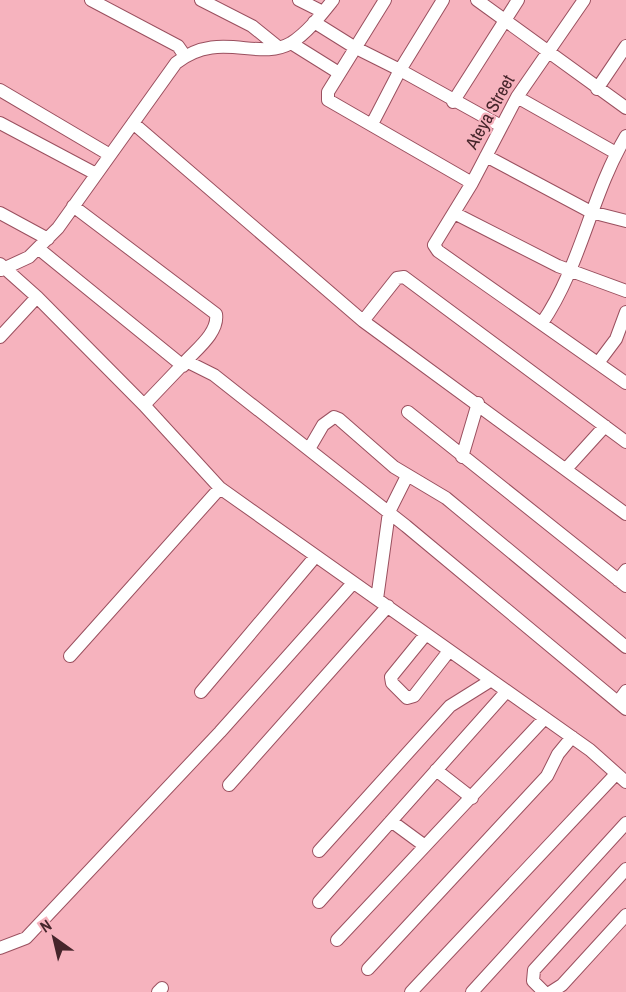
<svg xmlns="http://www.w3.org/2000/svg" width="626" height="992" font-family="'Archivo Narrow',sans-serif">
  <rect width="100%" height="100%" fill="#f6b3be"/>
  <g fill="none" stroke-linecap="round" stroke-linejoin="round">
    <g stroke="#9a505f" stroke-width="14">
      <path id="minor" d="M91 0 178 46 185 56
        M201 0 252 26 278 47
        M299 0 323 12
        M385 0 328 92V100L472 183
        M477 0 626 108
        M584 0 517 97 472 183 434 245 438 251 626 383
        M314 22 354 47 400 70 443 0
        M291 43 339 73
        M597 89 626 46
        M0 90 110 155
        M517 97 616 153
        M453 102 518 0
        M0 123 96 174
        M133 123 363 321
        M372 124 400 70 501 126
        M486 156 591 212 626 221
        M73 206 216 314C219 332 197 349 186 361
        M0 213 48 239
        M454 213 558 266 626 291
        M39 249 183 366
        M0 264 37 297 144 405 220 488 590 750 626 782
        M1 270 29 257 58 228 176 63C219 29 258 62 291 43 307 33 321 15 333 0
        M542 323C581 266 591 195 626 136
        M0 337 37 297
        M598 363 616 339 626 312
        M144 405 186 361 214 375 406 526 626 709
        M408 412 626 586
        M626 442 404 277 397 278 363 321 626 514
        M309 449 323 425 334 417 339 419 394 467 446 498 626 647
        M462 457 478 403
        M566 469 605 426
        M618 580 626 570
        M377 599 389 512 407 476
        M426 634 391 677 392 683 407 698 414 696 449 651
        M70 656 220 488
        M201 692 315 557
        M618 702 626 691
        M436 770 472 798
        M229 785 388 606
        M391 821 425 846
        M319 851 450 706 490 681
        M319 902 506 692
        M337 940 545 718
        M0 948 26 938 220 732 353 583
        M368 969 547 776 558 754 572 737
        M158 992 162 988
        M411 992 616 774
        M472 992 626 823
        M544 992 533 981 534 970 626 869
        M551 992 562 985 626 915"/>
    </g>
    <use href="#minor" stroke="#fff" stroke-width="12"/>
  </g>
  <g text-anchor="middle" stroke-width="4.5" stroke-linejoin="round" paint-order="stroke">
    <g font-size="18" fill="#46252b" stroke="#f6b3be">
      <text transform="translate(490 112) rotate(-61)" y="6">Ateya Street</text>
    </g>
  </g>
  <g transform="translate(54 938) rotate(326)" stroke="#f6b3be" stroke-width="4.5" paint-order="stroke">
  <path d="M0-4.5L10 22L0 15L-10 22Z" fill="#46252b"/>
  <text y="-9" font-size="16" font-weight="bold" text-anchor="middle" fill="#46252b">N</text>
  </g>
</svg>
